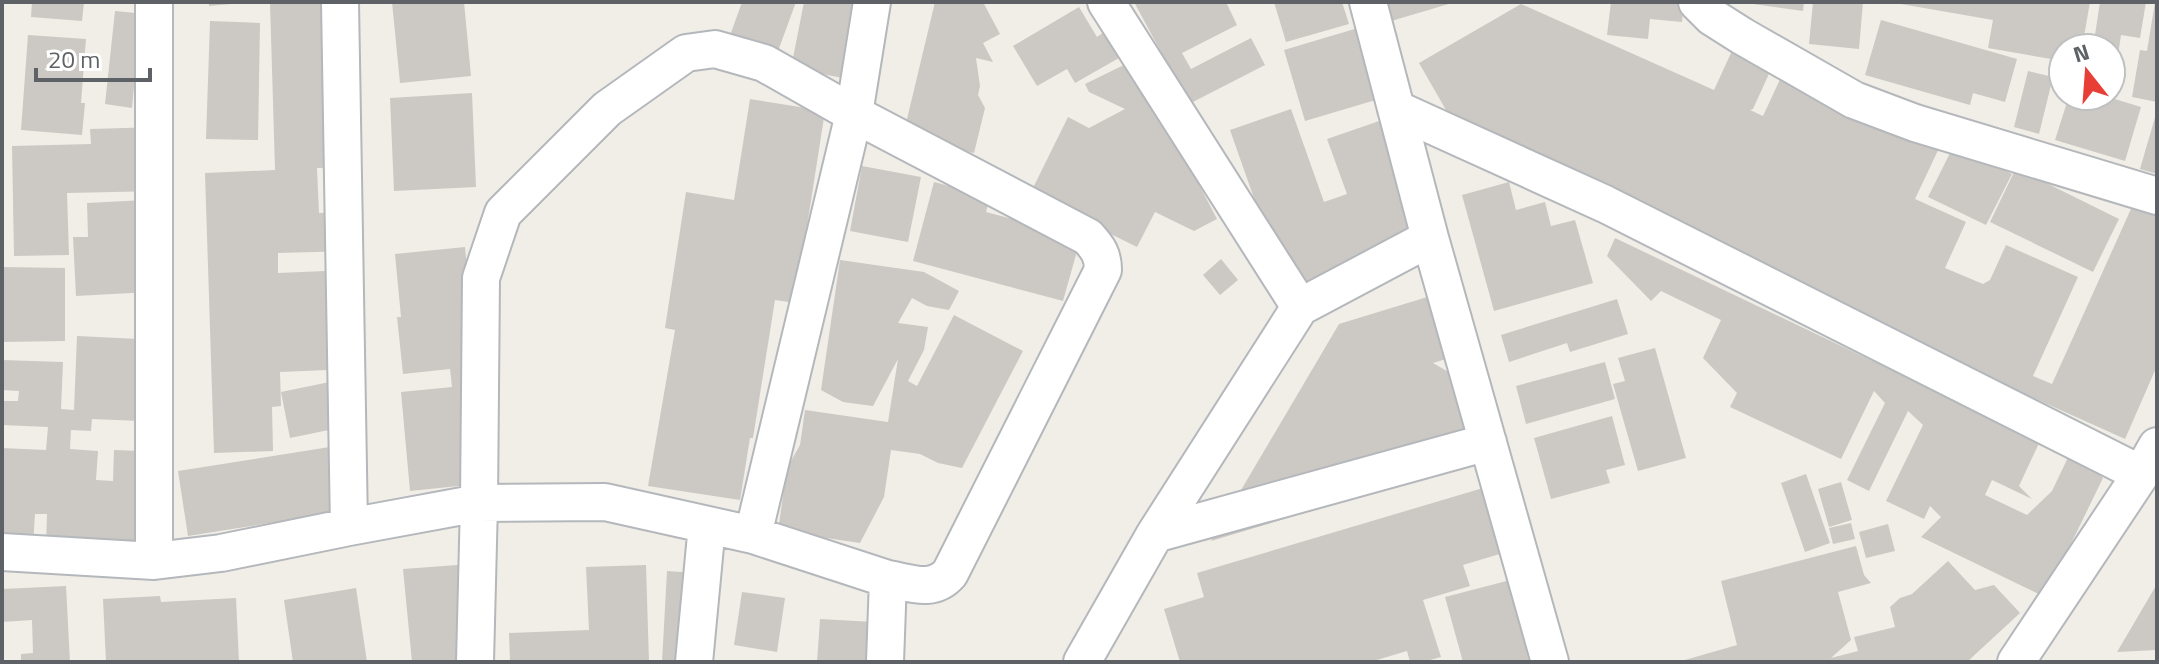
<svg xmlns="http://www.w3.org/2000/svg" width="2159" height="664" font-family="'Titillium Web',sans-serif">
  <rect width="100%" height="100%" fill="#f0eee7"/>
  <path fill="#ccc9c4" d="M32 2H84L82 21 31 17Z
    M209 2H230L231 4 209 6Z
    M270 2H347L360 167 317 168 319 213 350 212 351 251 278 253V273L349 270 352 369 280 372 281 406 272 407 273 451 214 453 205 173 275 170Z
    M392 2H464L471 76 400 83Z
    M742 2H796L774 62 727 44Z
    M804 2H863L848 79 791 68Z
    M935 2H983L1000 34 983 43 993 62 976 58 980 86 978 95 985 108 974 153 910 138 907 119Z
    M1134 2H1226L1237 25 1182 53 1191 69 1251 38 1265 65 1189 104Z
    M1274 2H1342L1349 24 1286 42Z
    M1382 2H1451L1452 3 1388 22Z
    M1611 2H1684L1682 22 1650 19 1648 39 1607 35Z
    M1753 2H1804L1803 11 1753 4Z
    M1813 2H1863L1859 49 1809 44Z
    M1901 2H2090L2082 48H2063V61L1988 48 1993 20 1901 4Z
    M2100 2H2146L2140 38 2121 35 2114 83H2111V48H2093Z
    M2155 2H2157V102L2132 97 2140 50 2147 51Z
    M1521 4 1714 90 1737 40 1773 65 1753 109 1750 110 1763 116 1783 73 1941 144 1915 199 1966 222 1945 268 1983 284 1990 280 2006 245 2078 277 2033 376 2052 384 2135 200 2157 210V366L2125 439 1987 377 1450 117 1419 63Z
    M1079 7 1097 37 1104 32 1119 58 1075 83 1067 69 1037 86 1013 46Z
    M115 11 166 16 138 43 132 108 105 104Z
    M1881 20 2017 59 2005 102 1973 93 1970 105 1865 75Z
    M210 21 260 23 258 140 206 139Z
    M1368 25 1389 96 1305 121 1284 50Z
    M28 35 86 39 81 103H85L82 135 21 130Z
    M1130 62 1166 133 1171 131 1217 219 1194 231 1155 212 1137 247 1030 194 1068 117 1089 128 1125 109 1089 92 1085 84Z
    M2028 71 2053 77 2039 134 2014 127Z
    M472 93 476 187 394 191 390 98Z
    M2069 96H2105L2141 107 2125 161 2055 140Z
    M750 99 825 111 795 303 775 300 753 438H750L740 500 648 486 675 330 665 328 686 192 734 200Z
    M1291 109 1324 202 1347 194 1327 139 1385 119 1429 242 1288 295 1230 130Z
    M2156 114 2157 115V174L2140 169Z
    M158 127 160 191 67 193 69 255 14 256 12 146 91 144 90 129Z
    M1954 145 2012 174 1986 225 1928 197Z
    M862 166 921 177 908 242 850 231Z
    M2016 168 2119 219 2093 272 1990 222Z
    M934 182 990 197 986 212 1081 237 1063 301 913 261Z
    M1509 182 1516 210 1545 202 1551 226 1575 220 1593 283 1494 311 1462 195Z
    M164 199 168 291 76 296 73 237H88L87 203Z
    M1615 238 2040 441 2019 486 2032 499 1992 480 1985 495 2027 515 2052 491 2073 447 2103 478 2045 597 1921 537 1941 517 1930 506 1924 519 1886 501 1923 425 1908 411 1869 491 1847 480 1885 403 1874 391 1841 459 1730 407 1737 393 1703 358 1721 320 1661 291 1651 301 1607 256Z
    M465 247 488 483 410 491 401 392 452 387 450 369 403 374 397 317H401L395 254Z
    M1221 259 1238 280 1220 295 1203 275Z
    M840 260 924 272 959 291 949 310 927 306 912 298 898 323 928 327 924 350 908 381 917 386 954 315 1023 351 962 468 938 463 920 454 891 450 884 497 860 543 778 531 787 468 800 445 805 410 888 422 898 359 873 406 843 402 821 390Z
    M2 267 65 268V341L2 342Z
    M1437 294 1456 356 1433 363 1466 382 1487 455 1341 493 1334 504 1211 541 1339 324Z
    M1617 299 1628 334 1570 352 1567 343 1509 362 1501 335Z
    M77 336 139 339 165 422 92 419 91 431 71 430 70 449 98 451 96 480 113 481 114 450 172 452 168 550 46 545 47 514H35L33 545 2 544V448L46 450 48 427 2 425V401H18L19 391 2 390V360L63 362 61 409 74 410Z
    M1655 348 1686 458 1638 471 1613 384 1625 381 1618 358Z
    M1605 362 1615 399 1526 424 1516 386Z
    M344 379 353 425 290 438 281 392Z
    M1612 416 1625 465 1606 470 1610 483 1551 499 1534 438Z
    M336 446 346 511 188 536 178 471Z
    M1806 474 1830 543 1805 552 1781 483Z
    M1841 482 1852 520 1829 527 1818 489Z
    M1483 488 1503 553 1463 565 1470 586 1423 600 1441 657 1423 662H1410L1407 651 1370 662H1180L1164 609 1204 597 1197 573Z
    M1851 523 1855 539 1833 544 1829 528Z
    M1888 524 1895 551 1866 558 1859 532Z
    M1856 546 1864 575 1871 583 1838 592 1851 640 1831 658 1858 651 1854 637 1895 627 1890 607 1900 598 1912 594 1948 561 1975 590 1994 585 2020 613 1967 662H1678L1737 645 1721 581Z
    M471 564 480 662H412L403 569Z
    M646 565 649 662H510L509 633 589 630 586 567Z
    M667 571 710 574 705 662H662Z
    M1522 577 1545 662H1463L1445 597Z
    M2157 584V650L2117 652Z
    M66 586 70 662H21V654L33 653 32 620 2 622V589Z
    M356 588 367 662H293L284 600Z
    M742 592 785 598 777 652 734 645Z
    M160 596 161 602 236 598 239 662H106L103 599Z
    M820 619 874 622 871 662H817Z"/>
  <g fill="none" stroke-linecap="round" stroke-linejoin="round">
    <g stroke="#b4b7bb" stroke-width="40">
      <path id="street" d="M340 2 349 527
        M1106 2 1300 307
        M1368 2 1430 238 1550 662
        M1697 2 1712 17 1742 36 1854 100 1915 123 2157 196
        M1396 109 1605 204 2141 474
        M1155 534 1488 442
        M753 535 854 114 872 2
        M2 552 154 561 221 553 349 527 479 503 605 502 753 535 888 579 885 662
        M154 561V2
        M475 662 479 503 481 278 503 213 607 109 686 53 715 49 764 63 854 114 1088 237C1098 248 1103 255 1103 270L950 573C933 593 911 583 888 579
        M694 662 707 525
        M1082 662 1155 534 1300 307 1430 238
        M2016 662 2141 474 2157 446"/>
    </g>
    <use href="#street" stroke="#fff" stroke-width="36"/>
  </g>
  <rect width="2159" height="664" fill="none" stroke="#5e6267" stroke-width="8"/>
  <g transform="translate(2087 72) rotate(343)"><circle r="38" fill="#ffffff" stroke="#bfc0c2" stroke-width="2"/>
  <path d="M0-6L14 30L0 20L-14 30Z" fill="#e73e36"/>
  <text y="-12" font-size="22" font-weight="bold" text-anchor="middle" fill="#5e6267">N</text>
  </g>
  <path d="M36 68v12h114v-12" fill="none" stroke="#5e6267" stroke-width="4"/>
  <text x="48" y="68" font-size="24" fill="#5e6267" stroke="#ffffff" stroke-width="6" paint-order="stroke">20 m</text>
</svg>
